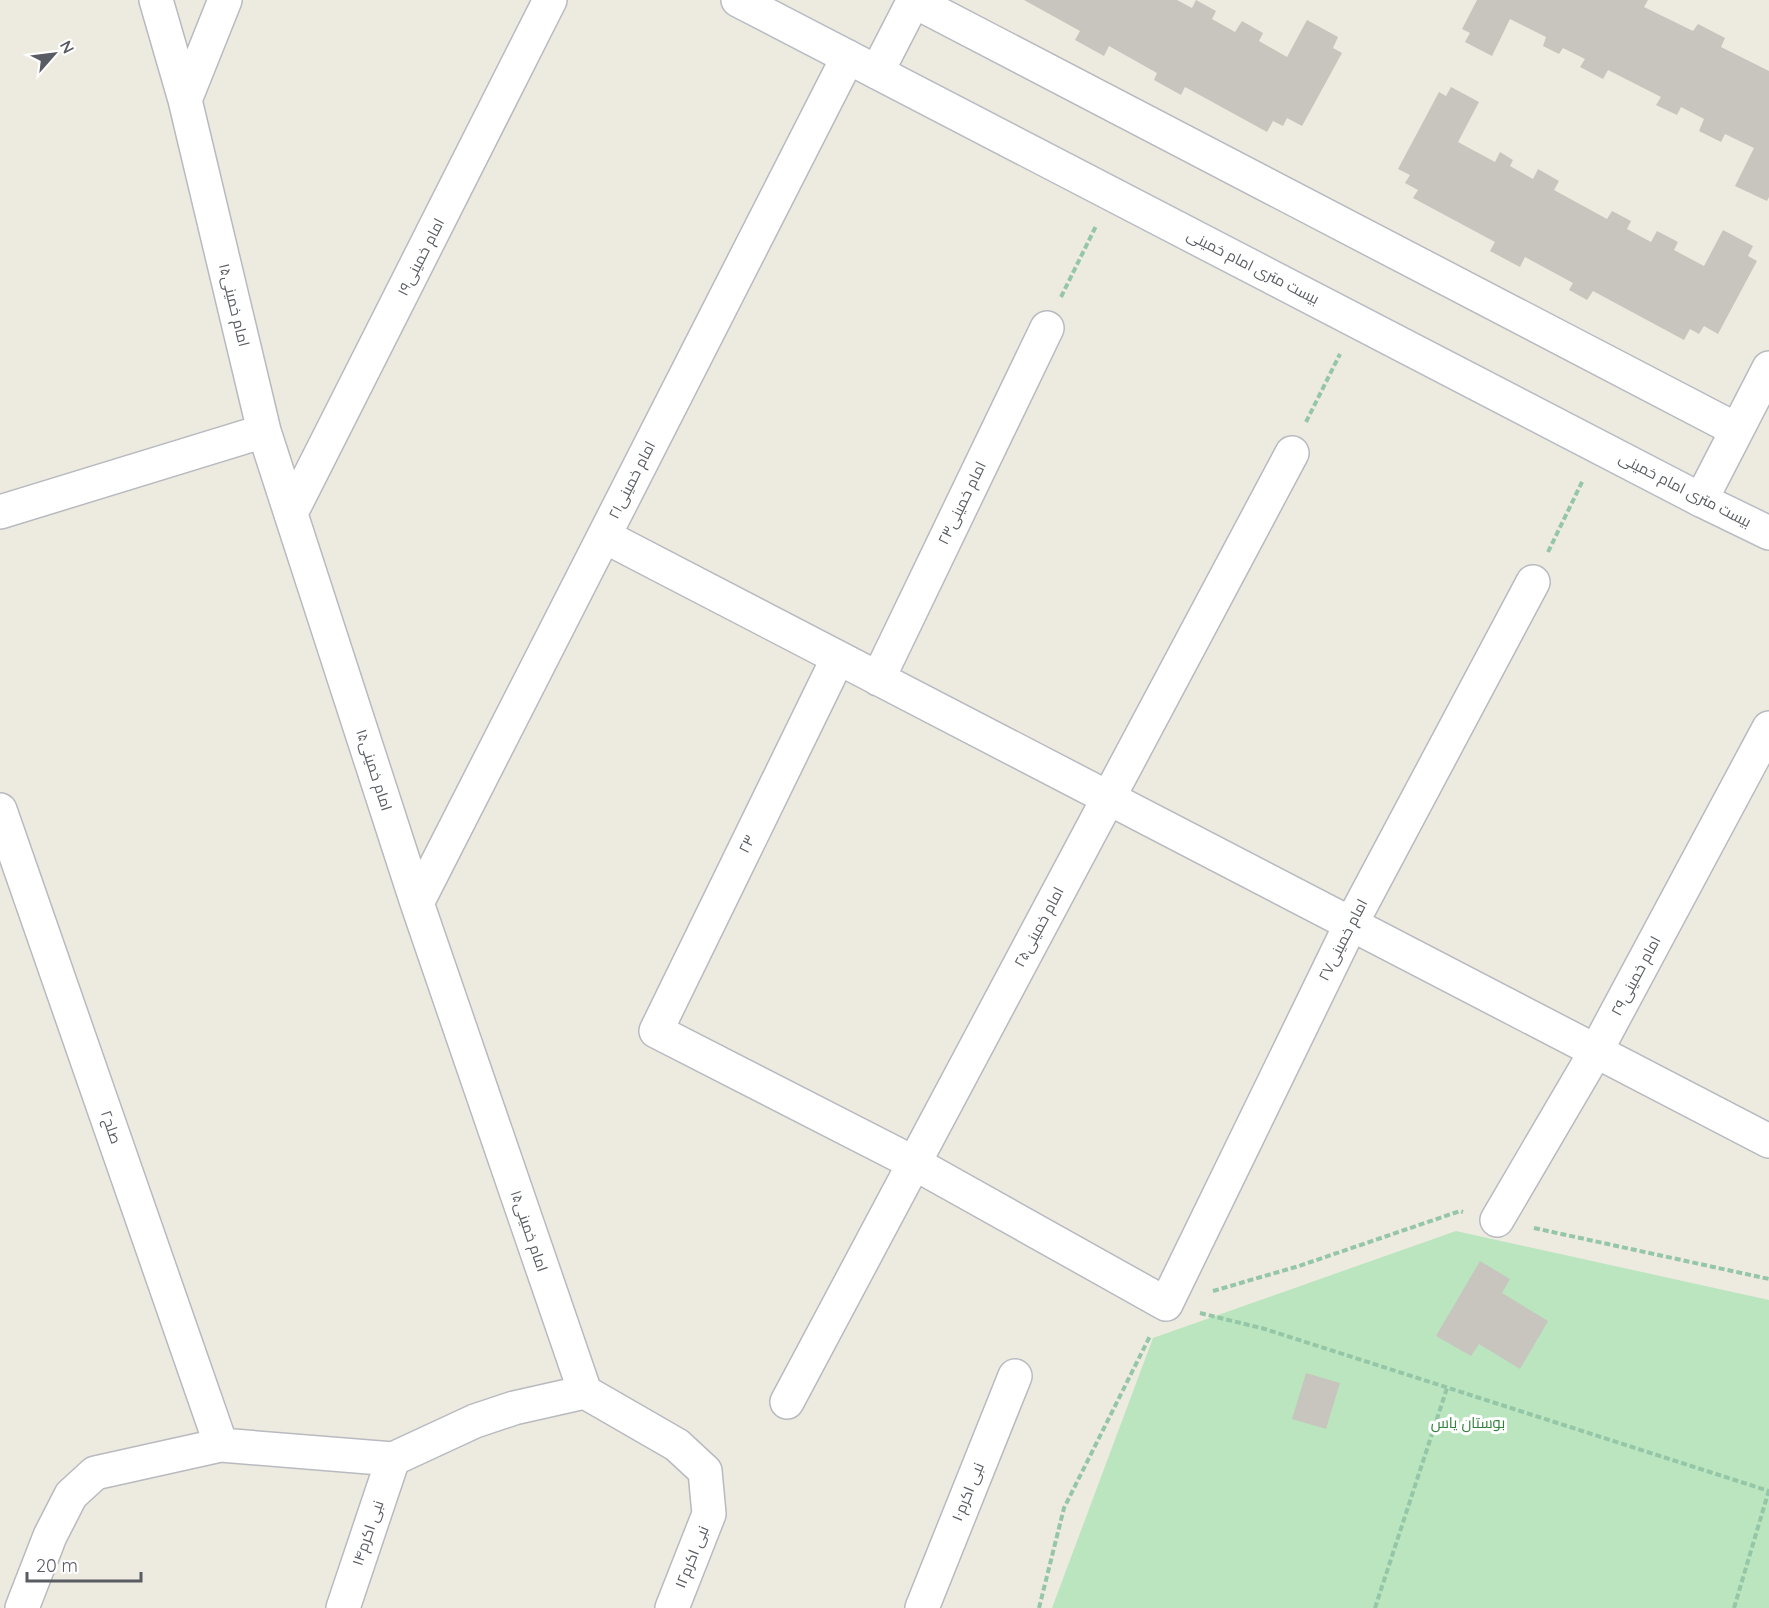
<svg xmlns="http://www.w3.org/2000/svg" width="1769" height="1608" font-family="Quicksand,Cairo,sans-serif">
  <rect width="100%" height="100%" fill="#edebe0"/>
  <path fill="#bbe5bf" d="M1456 1231 1769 1300V1608H1052L1153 1338Z"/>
  <path fill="#c7c5bd" d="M1024 0H1177L1192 8 1196 0 1216 11 1212 19 1235 32 1242 21 1263 33 1259 41 1287 57 1307 20 1338 37 1333 48 1342 53 1302 126 1287 118 1283 126 1273 121 1267 132 1185 87 1181 95 1154 80 1157 73 1109 46 1104 56 1075 40 1080 31Z
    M1477 0H1648L1644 7 1693 31 1698 24 1725 38 1721 47 1769 71V197L1767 201 1735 186 1754 148 1725 134 1721 142 1699 131 1704 119 1681 107 1677 115 1656 105 1661 97 1608 70 1603 79 1580 67 1585 59 1563 48 1559 54 1543 46 1546 37 1510 19 1492 56 1465 42 1470 33 1462 29Z
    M1451 87 1479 102 1458 142 1495 162 1500 152 1513 160 1510 166 1533 179 1538 169 1559 181 1554 190 1607 219 1612 211 1631 221 1627 229 1651 242 1657 231 1678 242 1674 250 1704 266 1723 230 1753 246 1748 256 1757 261 1718 334 1704 326 1699 334 1690 329 1684 340 1593 291 1587 300 1569 290 1573 283 1525 257 1520 267 1490 251 1495 242 1413 198 1418 190 1405 183 1410 175 1398 169 1439 92 1446 96Z
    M1480 1261 1510 1279 1502 1293 1548 1321 1520 1369 1479 1344 1471 1356 1436 1336Z
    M1306 1373 1340 1383 1326 1429 1292 1419Z"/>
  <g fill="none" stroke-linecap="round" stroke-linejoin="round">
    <g stroke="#b8bac0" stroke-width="36">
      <path id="street" d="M156 0 185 100 264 431 417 903 585 1392 677 1445 705 1471 709 1514 672 1608
        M914 1 1737 430
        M877 72 914 0
        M185 100 225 0
        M1701 500 1769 368
        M0 512 264 431
        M291 513 550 0
        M604 536 1769 1141
        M838 658 656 1031 914 1163 1166 1304 1351 924 1533 582
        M878 679 1047 328
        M0 810 221 1445
        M417 903 848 57
        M1497 1220 1596 1051 1769 728
        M787 1402 1292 453
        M22 1608 50 1536 71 1495 95 1473 221 1445 393 1459 475 1421 514 1408 585 1392
        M343 1608 393 1459
        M922 1608 1015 1376"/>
    </g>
    <g stroke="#b9bcc3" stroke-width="36">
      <path id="secondary" d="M738 0 1701 500 1769 533"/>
    </g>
    <path stroke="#94c6a7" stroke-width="4" stroke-dasharray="6 3" stroke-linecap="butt" d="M1061 297 1096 226
      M1306 422 1340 354
      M1548 552 1583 480
      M1534 1228 1769 1279
      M1213 1291 1299 1266 1460 1211 1463 1212
      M1200 1313 1265 1329 1769 1491
      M1039 1608 1064 1508 1150 1336
      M1375 1608 1447 1388
      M1734 1608 1769 1490"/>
    <use href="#street" stroke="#fff" stroke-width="33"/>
    <use href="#secondary" stroke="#fff" stroke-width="33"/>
  </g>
  <g text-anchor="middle" stroke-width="6" stroke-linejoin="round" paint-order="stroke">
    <g font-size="15" fill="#595c62" stroke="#fff">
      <text transform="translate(421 257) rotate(-63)" y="5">امام خمینی۱۹</text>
      <text transform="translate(1253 267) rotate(27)" y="5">بیست متری امام خمینی</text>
      <text transform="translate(234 305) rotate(76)" y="5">۱۵امام خمینی</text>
      <text transform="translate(632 480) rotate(-63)" y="5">امام خمینی۲۱</text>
      <text transform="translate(1685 490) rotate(27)" y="5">بیست متری امام خمینی</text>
      <text transform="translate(962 503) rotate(-64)" y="5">امام خمینی۲۳</text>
      <text transform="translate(374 770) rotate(72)" y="5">۱۵امام خمینی</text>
      <text transform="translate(747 844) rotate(-64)" y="5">۲۳</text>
      <text transform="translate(1039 927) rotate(-62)" y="5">امام خمینی۲۵</text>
      <text transform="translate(1343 940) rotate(-63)" y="5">امام خمینی۲۷</text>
      <text transform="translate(1636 976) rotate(-62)" y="5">امام خمینی۲۹</text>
      <text transform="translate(111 1127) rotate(71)" y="5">صلح۲</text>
      <text transform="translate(529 1231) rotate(71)" y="5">۱۵امام خمینی</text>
      <text transform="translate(968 1492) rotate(-68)" y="5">نبی اکرم۱۰</text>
      <text transform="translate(368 1533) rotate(-71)" y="5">نبی اکرم۱۴</text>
      <text transform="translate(692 1557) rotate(-68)" y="5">نبی اکرم۱۲</text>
    </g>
    <g font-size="15" fill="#31813c" stroke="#fff">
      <text x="1468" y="1428">بوستان یاس</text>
    </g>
  </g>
  <g transform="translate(54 54) rotate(62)" stroke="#ffffff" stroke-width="4.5" paint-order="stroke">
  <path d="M0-4.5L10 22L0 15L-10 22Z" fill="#595c62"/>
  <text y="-9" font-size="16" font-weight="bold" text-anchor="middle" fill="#595c62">N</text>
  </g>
  <path d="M27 1572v9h114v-9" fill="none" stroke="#595c62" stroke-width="3"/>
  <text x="36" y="1572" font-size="18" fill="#595c62" stroke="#ffffff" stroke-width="4.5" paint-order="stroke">20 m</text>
</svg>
